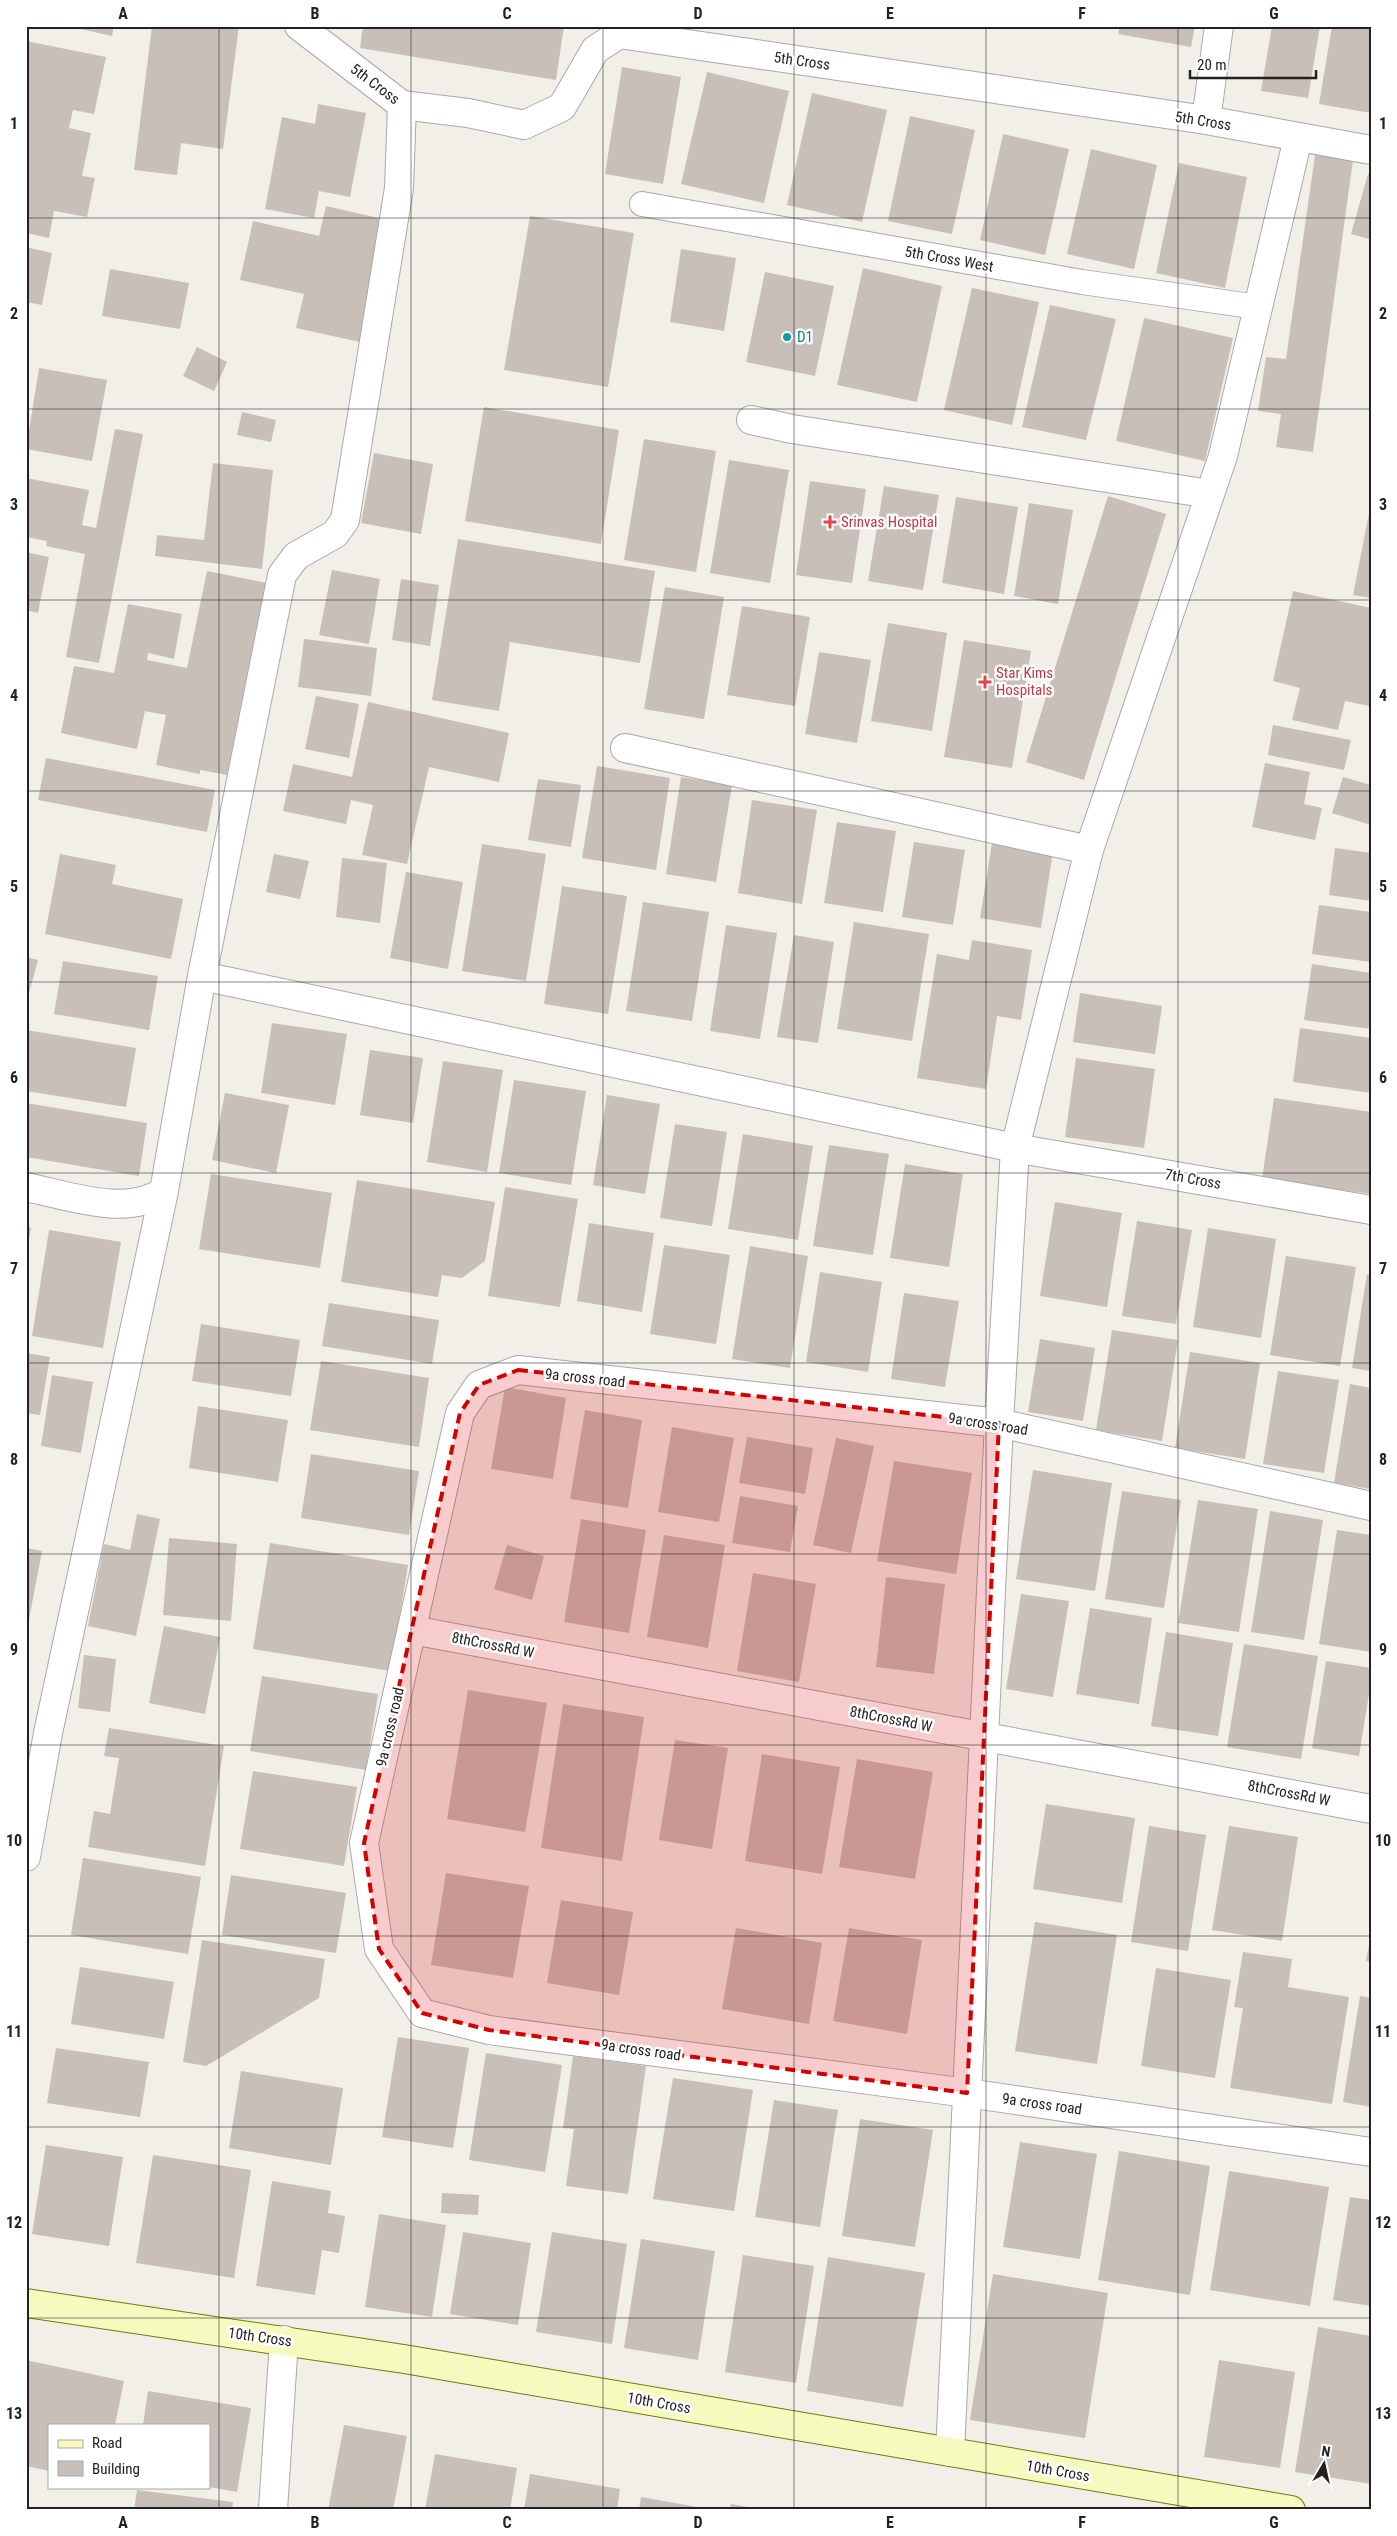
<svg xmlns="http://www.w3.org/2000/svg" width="1397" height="2536" font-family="'Roboto Condensed',sans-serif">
  <rect width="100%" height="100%" fill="#f2efe9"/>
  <path fill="#c7bfb8" d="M67 26H114L112 36Z
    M152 26H239L223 149 181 143 177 175 134 170Z
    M363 26H564L556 80 360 48Z
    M1120 26H1195L1191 47 1118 34Z
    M1272 26H1320L1308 98 1261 91Z
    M1332 26H1371V113L1319 104Z
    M26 41 106 57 94 114 73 110 69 128 91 133 82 176 95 178 87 217 54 211 49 238 26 233Z
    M622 67 681 77 663 184 605 174Z
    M707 72 789 91 764 203 681 184Z
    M812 93 887 110 862 222 787 205Z
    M318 104 366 113 350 197 319 191 314 218 265 209 282 117 315 124Z
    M910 116 975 130 952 234 888 221Z
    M1003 134 1069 149 1045 255 980 240Z
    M1091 149 1157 165 1134 269 1067 254Z
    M1315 155 1353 160 1313 452 1276 447 1281 414 1258 411 1266 357 1286 359Z
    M1179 163 1247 177 1225 288 1156 273Z
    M1368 174 1371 175 1369 239 1351 234Z
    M326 206 387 220 360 342 296 328 304 294 240 280 253 221 319 236Z
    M530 216 634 233 608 387 504 370Z
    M26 247 52 253 42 305 26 302Z
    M681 249 736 258 724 331 670 322Z
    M863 268 942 286 917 402 837 385Z
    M110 269 189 283 180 329 102 316Z
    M765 272 834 286 815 376 746 362Z
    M972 288 1039 302 1012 425 944 410Z
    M1050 305 1116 319 1086 440 1022 427Z
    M1144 318 1233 338 1205 461 1116 441Z
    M197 347 227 362 214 391 183 376Z
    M39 368 107 380 92 461 26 449Z
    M484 407 619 430 601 544 465 521Z
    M242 412 276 420 271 442 237 435Z
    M115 429 143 434 99 663 66 657 85 554 46 546 47 541 26 537V478L89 490 82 525 96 528Z
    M644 439 716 451 696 572 624 560Z
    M374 453 433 464 421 534 361 523Z
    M729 460 789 470 770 583 710 573Z
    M213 463 273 470 262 569 155 556 157 535 204 540Z
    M810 481 866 489 852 583 796 575Z
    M884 486 939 495 923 590 868 581Z
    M1108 496 1166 514 1084 780 1026 762Z
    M956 497 1018 507 1004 594 942 583Z
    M1029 503 1073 510 1058 604 1014 596Z
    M1370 508H1371V598L1353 595Z
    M458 539 655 571 640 663 510 642 499 711 432 700Z
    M26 552 49 557 38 613 26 610Z
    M332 570 380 579 369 644 319 635Z
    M207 571 267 583 227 775 200 770V774L156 765 166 715 145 711 137 749 61 733 74 666 114 673 128 604 182 614 174 659 148 653 147 660 187 668Z
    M401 579 439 585 430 646 392 640Z
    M665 587 724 597 704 719 644 709Z
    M1293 591 1371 608 1369 706 1345 701 1338 730 1292 720 1300 688 1273 681Z
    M742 606 810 617 795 706 727 695Z
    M888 623 947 633 932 731 871 721Z
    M304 639 377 648 371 696 298 687Z
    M964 640 1031 651 1012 768 944 757Z
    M819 652 871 660 857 743 805 734Z
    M316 696 359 704 349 758 305 749Z
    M368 702 509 733 499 782 429 767 407 864 362 855 373 805 351 800 346 824 283 811 293 764 352 777Z
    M1273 725 1351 740 1344 770 1268 755Z
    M46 758 215 790 207 832 38 800Z
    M1265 763 1310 772 1304 804 1322 808 1315 840 1252 827Z
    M597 766 670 778 656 870 582 858Z
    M681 777 732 785 716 882 666 874Z
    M1343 777 1371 785V825L1332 813Z
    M538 779 581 785 571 847 528 840Z
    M752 800 817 810 802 904 738 893Z
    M837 822 896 831 883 912 824 903Z
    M914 842 965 850 953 925 902 917Z
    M992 843 1053 852 1041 928 980 918Z
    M482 844 546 854 526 981 462 971Z
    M1335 848 1371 853V901L1329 895Z
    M60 854 116 865 112 884 183 899 171 959 45 934Z
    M274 854 309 861 300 899 266 892Z
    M342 858 387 863 380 923 336 917Z
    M406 872 463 882 448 969 390 958Z
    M562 886 627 896 608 1014 544 1004Z
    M643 902 709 912 692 1021 626 1011Z
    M1319 905 1371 912V962L1312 954Z
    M854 922 929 934 912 1041 837 1029Z
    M726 925 777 933 760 1039 710 1031Z
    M794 935 834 942 818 1043 777 1037Z
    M972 940 1032 950 1021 1020 997 1016 986 1089 917 1078 937 954 969 960Z
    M26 957 38 960 27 1000H26Z
    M63 961 158 976 149 1030 54 1014Z
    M1312 964 1371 973V1029L1304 1020Z
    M1080 993 1162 1006 1155 1054 1073 1042Z
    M272 1023 347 1034 335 1105 261 1093Z
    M1300 1028 1371 1038V1093L1293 1082Z
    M26 1030 136 1048 126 1107 26 1091Z
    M370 1050 423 1058 413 1123 360 1115Z
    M1076 1058 1155 1069 1144 1148 1065 1137Z
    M443 1061 503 1070 487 1172 427 1162Z
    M514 1080 586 1091 571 1185 499 1173Z
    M225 1093 289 1105 276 1173 212 1160Z
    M607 1095 660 1104 645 1194 593 1185Z
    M1274 1098 1371 1112V1194L1262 1179Z
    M26 1103 147 1123 139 1176 26 1157Z
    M675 1124 727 1132 712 1226 660 1218Z
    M743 1134 813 1146 798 1240 728 1229Z
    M829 1145 889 1154 873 1255 813 1246Z
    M905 1164 963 1174 949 1267 890 1258Z
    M211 1174 332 1193 320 1268 199 1249Z
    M357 1180 495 1202 485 1261 462 1278 442 1275 438 1297 341 1282Z
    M505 1187 578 1199 560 1307 488 1296Z
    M1055 1202 1122 1213 1107 1307 1040 1296Z
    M1137 1221 1192 1230 1176 1324 1122 1316Z
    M589 1223 654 1233 642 1312 577 1301Z
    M26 1227 31 1228 27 1250H26Z
    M1208 1228 1276 1239 1261 1338 1193 1327Z
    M49 1230 121 1242 103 1348 32 1336Z
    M664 1245 730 1255 716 1344 650 1334Z
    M750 1246 808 1256 790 1368 732 1359Z
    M1286 1256 1356 1267 1340 1366 1270 1355Z
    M820 1272 882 1282 868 1372 806 1362Z
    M1367 1274 1371 1275V1371L1352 1368Z
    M904 1293 959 1301 945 1387 891 1379Z
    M329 1303 439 1320 432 1364 322 1346Z
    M201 1324 300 1340 291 1396 192 1381Z
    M1112 1330 1178 1340 1162 1441 1096 1430Z
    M1040 1339 1095 1348 1083 1421 1028 1412Z
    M1190 1352 1260 1363 1245 1459 1175 1448Z
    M26 1353 50 1357 40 1415 26 1413Z
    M321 1361 429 1378 419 1447 310 1430Z
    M1278 1371 1339 1380 1324 1473 1263 1464Z
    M52 1375 93 1382 81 1453 41 1446Z
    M1350 1384 1371 1388V1489L1334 1483Z
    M505 1387 566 1398 553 1479 491 1469Z
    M198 1406 288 1420 278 1482 189 1468Z
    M585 1410 642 1420 628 1508 570 1499Z
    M672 1427 734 1438 719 1522 658 1512Z
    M747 1437 813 1448 805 1494 739 1483Z
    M836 1438 874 1446 851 1553 813 1545Z
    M311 1454 419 1471 409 1535 301 1518Z
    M894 1461 972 1473 956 1574 877 1561Z
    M1033 1470 1112 1483 1095 1591 1016 1579Z
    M1122 1491 1181 1500 1164 1608 1105 1599Z
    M740 1496 798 1506 790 1552 732 1543Z
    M1198 1500 1258 1509 1239 1632 1178 1623Z
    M1270 1511 1323 1520 1304 1640 1251 1632Z
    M137 1514 160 1519 136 1636 88 1626 104 1544 130 1550Z
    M581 1519 646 1530 629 1633 564 1622Z
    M1337 1530 1371 1535V1652L1319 1644Z
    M664 1535 725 1545 708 1648 647 1637Z
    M169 1538 237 1544 231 1621 163 1615Z
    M270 1543 408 1565 391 1671 253 1649Z
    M507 1545 544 1556 532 1600 494 1589Z
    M26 1548 42 1551 27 1630H26Z
    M753 1573 816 1584 799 1682 737 1671Z
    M886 1577 945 1584 934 1674 876 1667Z
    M1021 1594 1069 1601 1053 1697 1006 1689Z
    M1090 1608 1152 1618 1139 1704 1076 1694Z
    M164 1626 220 1637 205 1714 149 1703Z
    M1166 1632 1233 1643 1218 1736 1151 1726Z
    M1244 1644 1318 1656 1301 1759 1227 1747Z
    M84 1655 116 1659 110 1712 78 1708Z
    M1326 1661 1371 1668V1682L1359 1756 1312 1748Z
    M262 1676 378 1694 366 1770 250 1751Z
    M468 1690 547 1703 525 1832 447 1819Z
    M563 1704 644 1717 622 1861 541 1848Z
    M109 1728 224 1746 205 1866 88 1847 94 1811 110 1814 119 1758 104 1756Z
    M675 1740 728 1748 712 1849 659 1840Z
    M762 1754 840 1767 822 1874 745 1861Z
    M857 1759 933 1772 915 1879 839 1867Z
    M253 1771 357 1787 344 1866 240 1849Z
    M1046 1804 1135 1818 1122 1903 1033 1889Z
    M1149 1826 1206 1835 1188 1951 1131 1942Z
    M1229 1826 1298 1837 1282 1941 1212 1930Z
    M83 1858 201 1877 188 1954 71 1935Z
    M446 1873 529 1886 513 1978 431 1965Z
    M231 1875 346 1893 336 1953 222 1935Z
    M561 1900 633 1912 619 1995 547 1983Z
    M1035 1922 1117 1935 1097 2064 1015 2051Z
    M736 1928 822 1943 809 2024 722 2009Z
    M849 1928 922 1940 907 2034 833 2021Z
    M1370 1939H1371V1962L1366 1961Z
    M202 1940 325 1959 319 1998 206 2066 183 2062Z
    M1243 1952 1292 1959 1288 1987 1349 1997 1332 2104 1230 2088 1243 2008 1234 2007Z
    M80 1967 174 1982 164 2039 71 2024Z
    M1156 1968 1231 1980 1215 2078 1141 2066Z
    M1360 1996 1371 1998V2107L1343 2102Z
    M398 2037 469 2048 453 2148 382 2137Z
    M56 2048 149 2062 140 2117 47 2103Z
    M486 2053 562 2065 545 2172 469 2160Z
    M573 2056 646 2066 628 2194 566 2186 574 2129 563 2128Z
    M241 2071 343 2088 331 2165 229 2148Z
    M673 2078 753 2090 734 2211 653 2199Z
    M774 2100 838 2110 820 2227 755 2217Z
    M860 2119 933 2130 915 2247 842 2236Z
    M1020 2142 1097 2154 1080 2259 1003 2247Z
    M46 2145 123 2157 109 2246 32 2234Z
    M1119 2151 1210 2166 1190 2295 1098 2280Z
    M153 2155 251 2170 234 2278 136 2263Z
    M1229 2171 1329 2187 1310 2306 1210 2290Z
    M272 2181 331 2191 328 2213 345 2216 339 2253 322 2250 315 2295 256 2286Z
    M442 2193 479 2195 478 2215 441 2213Z
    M1350 2197 1371 2200V2306L1333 2300Z
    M379 2214 446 2225 432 2317 365 2307Z
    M463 2232 531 2243 518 2325 450 2314Z
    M552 2232 627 2244 612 2344 536 2332Z
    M641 2239 715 2251 698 2360 624 2348Z
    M743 2255 814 2266 796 2383 725 2372Z
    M828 2257 925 2273 903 2407 807 2391Z
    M993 2274 1108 2293 1085 2438 970 2420Z
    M1318 2327 1371 2336V2484L1295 2472Z
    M26 2360 124 2381 115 2425H49V2471L26 2466Z
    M1219 2360 1295 2372 1280 2468 1204 2457Z
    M148 2391 251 2408 237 2492 209 2487V2425H143Z
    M344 2425 407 2436 393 2510H328Z
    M435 2454 517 2468 510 2510H425Z
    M530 2474 620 2489 617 2510H524Z
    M137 2490 233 2502 232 2510H134Z
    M641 2497 703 2508V2510H639Z
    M731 2504 758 2509V2510H730Z"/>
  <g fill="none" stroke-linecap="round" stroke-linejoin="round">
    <g stroke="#a9a9a9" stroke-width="26">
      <path id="lane" d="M642 204 1082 282 1258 307"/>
    </g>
    <g stroke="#a9a9a9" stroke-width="30">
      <path id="street" d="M299 26 402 105 468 113 524 125 562 107 595 50 619 34 1206 120 1371 150
        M1206 120 1219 26
        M751 420 792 429 1210 494
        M625 748 1089 850
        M202 976 282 575 296 556 335 534 345 520 399 188 402 105
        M26 1187C67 1195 127 1218 164 1191L202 976 1015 1148 1371 1210
        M1371 1506 999 1423 518 1370 479 1385 460 1413 364 1843 379 1949 422 2013 489 2030 967 2093 1371 2152
        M412 1630 1371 1809
        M26 1857 48 1733 164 1191
        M950 2452 999 1423 1015 1148 1089 850 1223 456 1298 138
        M273 2510 284 2340"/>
    </g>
    <g stroke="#707d05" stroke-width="30">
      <path id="secondary" d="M26 2303 404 2359 1291 2510"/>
    </g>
    <use href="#lane" stroke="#fff" stroke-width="24"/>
    <use href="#street" stroke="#fff" stroke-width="28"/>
    <use href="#secondary" stroke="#f7fabf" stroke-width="28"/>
  </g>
  <path fill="#d40000" fill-opacity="0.2" stroke="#d40000" stroke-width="4" stroke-dasharray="10 6" stroke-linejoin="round" d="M518 1370 999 1423 967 2093 489 2030 422 2013 379 1949 364 1843 460 1413 479 1385Z"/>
  <path fill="none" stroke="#222" stroke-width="1" stroke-opacity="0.55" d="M219 26V2510M411 26V2510M603 26V2510M794 26V2510M986 26V2510M1178 26V2510M26 218H1371M26 409H1371M26 600H1371M26 791H1371M26 982H1371M26 1173H1371M26 1363H1371M26 1554H1371M26 1745H1371M26 1936H1371M26 2127H1371M26 2318H1371"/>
  <circle fill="#0f9aa8" stroke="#fff" stroke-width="2" cx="787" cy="337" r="5"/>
  <g fill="#e0444e" stroke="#fff" stroke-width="2">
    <path d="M827.5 514.5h5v5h5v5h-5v5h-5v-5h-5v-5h5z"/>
    <path d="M982.5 674.5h5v5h5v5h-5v5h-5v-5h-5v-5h5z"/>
  </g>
  <g text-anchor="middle" stroke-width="5" stroke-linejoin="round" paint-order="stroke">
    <g font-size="15" fill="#222" stroke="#fff">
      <text transform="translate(802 61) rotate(8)" y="5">5th Cross</text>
      <text transform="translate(375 84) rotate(37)" y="5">5th Cross</text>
      <text transform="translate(1203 121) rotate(9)" y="5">5th Cross</text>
      <text transform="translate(949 259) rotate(10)" y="5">5th Cross West</text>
      <text transform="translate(1193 1179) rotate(10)" y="5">7th Cross</text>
      <text transform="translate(585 1378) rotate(6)" y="5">9a cross road</text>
      <text transform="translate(988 1424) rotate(9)" y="5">9a cross road</text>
      <text transform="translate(493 1645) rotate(11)" y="5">8thCrossRd W</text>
      <text transform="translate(891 1719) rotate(11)" y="5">8thCrossRd W</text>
      <text transform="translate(390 1727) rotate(-77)" y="5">9a cross road</text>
      <text transform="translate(1289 1793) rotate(11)" y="5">8thCrossRd W</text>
      <text transform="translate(641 2050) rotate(8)" y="5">9a cross road</text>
      <text transform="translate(1042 2104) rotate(8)" y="5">9a cross road</text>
      <text transform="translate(260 2337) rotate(8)" y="5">10th Cross</text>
      <text transform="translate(659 2403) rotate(10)" y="5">10th Cross</text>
      <text transform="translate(1058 2471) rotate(10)" y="5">10th Cross</text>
    </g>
    <g font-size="15" fill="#0d838f" stroke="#fff" text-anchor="start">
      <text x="797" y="342">D1</text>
    </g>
    <g font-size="15" fill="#be3a42" stroke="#fff" text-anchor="start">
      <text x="841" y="527">Srinvas Hospital</text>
      <text x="996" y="678">Star Kims<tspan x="996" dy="17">Hospitals</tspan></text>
    </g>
  </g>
  <rect width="1397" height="2536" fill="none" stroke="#ffffff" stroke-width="55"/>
  <rect x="48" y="2424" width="162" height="65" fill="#ffffff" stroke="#a7a7a7"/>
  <rect x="58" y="2440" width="25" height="8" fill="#f7fabf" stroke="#a7a7a7"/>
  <text x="92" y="2448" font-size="15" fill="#222222">Road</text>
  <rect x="58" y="2461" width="25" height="15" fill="#c7bfb8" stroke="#a7a7a7"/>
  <text x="92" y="2474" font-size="15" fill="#222222">Building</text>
  <g transform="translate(1324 2464) rotate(9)" stroke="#ffffff" stroke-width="4" paint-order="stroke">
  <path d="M0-4L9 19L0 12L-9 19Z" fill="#222222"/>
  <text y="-8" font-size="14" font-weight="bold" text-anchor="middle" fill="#222222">N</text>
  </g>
  <path d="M1190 70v8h126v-8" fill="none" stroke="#222222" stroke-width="2.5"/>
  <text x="1197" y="70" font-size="15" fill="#222222" stroke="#ffffff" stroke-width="4" paint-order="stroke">20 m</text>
  <rect x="28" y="28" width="1342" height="2480" fill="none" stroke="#222" stroke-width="2"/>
  <g font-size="16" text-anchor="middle" font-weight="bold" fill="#222">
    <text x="123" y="19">A</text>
    <text x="315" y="19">B</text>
    <text x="507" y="19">C</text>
    <text x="698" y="19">D</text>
    <text x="890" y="19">E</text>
    <text x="1082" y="19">F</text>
    <text x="1274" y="19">G</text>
    <text x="14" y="129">1</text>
    <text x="1383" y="129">1</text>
    <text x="14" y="319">2</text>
    <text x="1383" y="319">2</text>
    <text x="14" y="510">3</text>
    <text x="1383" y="510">3</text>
    <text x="14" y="701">4</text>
    <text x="1383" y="701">4</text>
    <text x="14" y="892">5</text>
    <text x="1383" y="892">5</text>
    <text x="14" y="1083">6</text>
    <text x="1383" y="1083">6</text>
    <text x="14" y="1274">7</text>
    <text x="1383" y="1274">7</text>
    <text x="14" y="1465">8</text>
    <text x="1383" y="1465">8</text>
    <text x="14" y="1655">9</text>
    <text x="1383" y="1655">9</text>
    <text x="14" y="1846">10</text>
    <text x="1383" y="1846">10</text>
    <text x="14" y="2037">11</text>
    <text x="1383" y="2037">11</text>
    <text x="14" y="2228">12</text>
    <text x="1383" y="2228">12</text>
    <text x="14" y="2419">13</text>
    <text x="1383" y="2419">13</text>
    <text x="123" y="2528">A</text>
    <text x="315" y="2528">B</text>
    <text x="507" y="2528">C</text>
    <text x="698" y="2528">D</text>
    <text x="890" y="2528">E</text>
    <text x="1082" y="2528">F</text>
    <text x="1274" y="2528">G</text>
  </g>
</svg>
